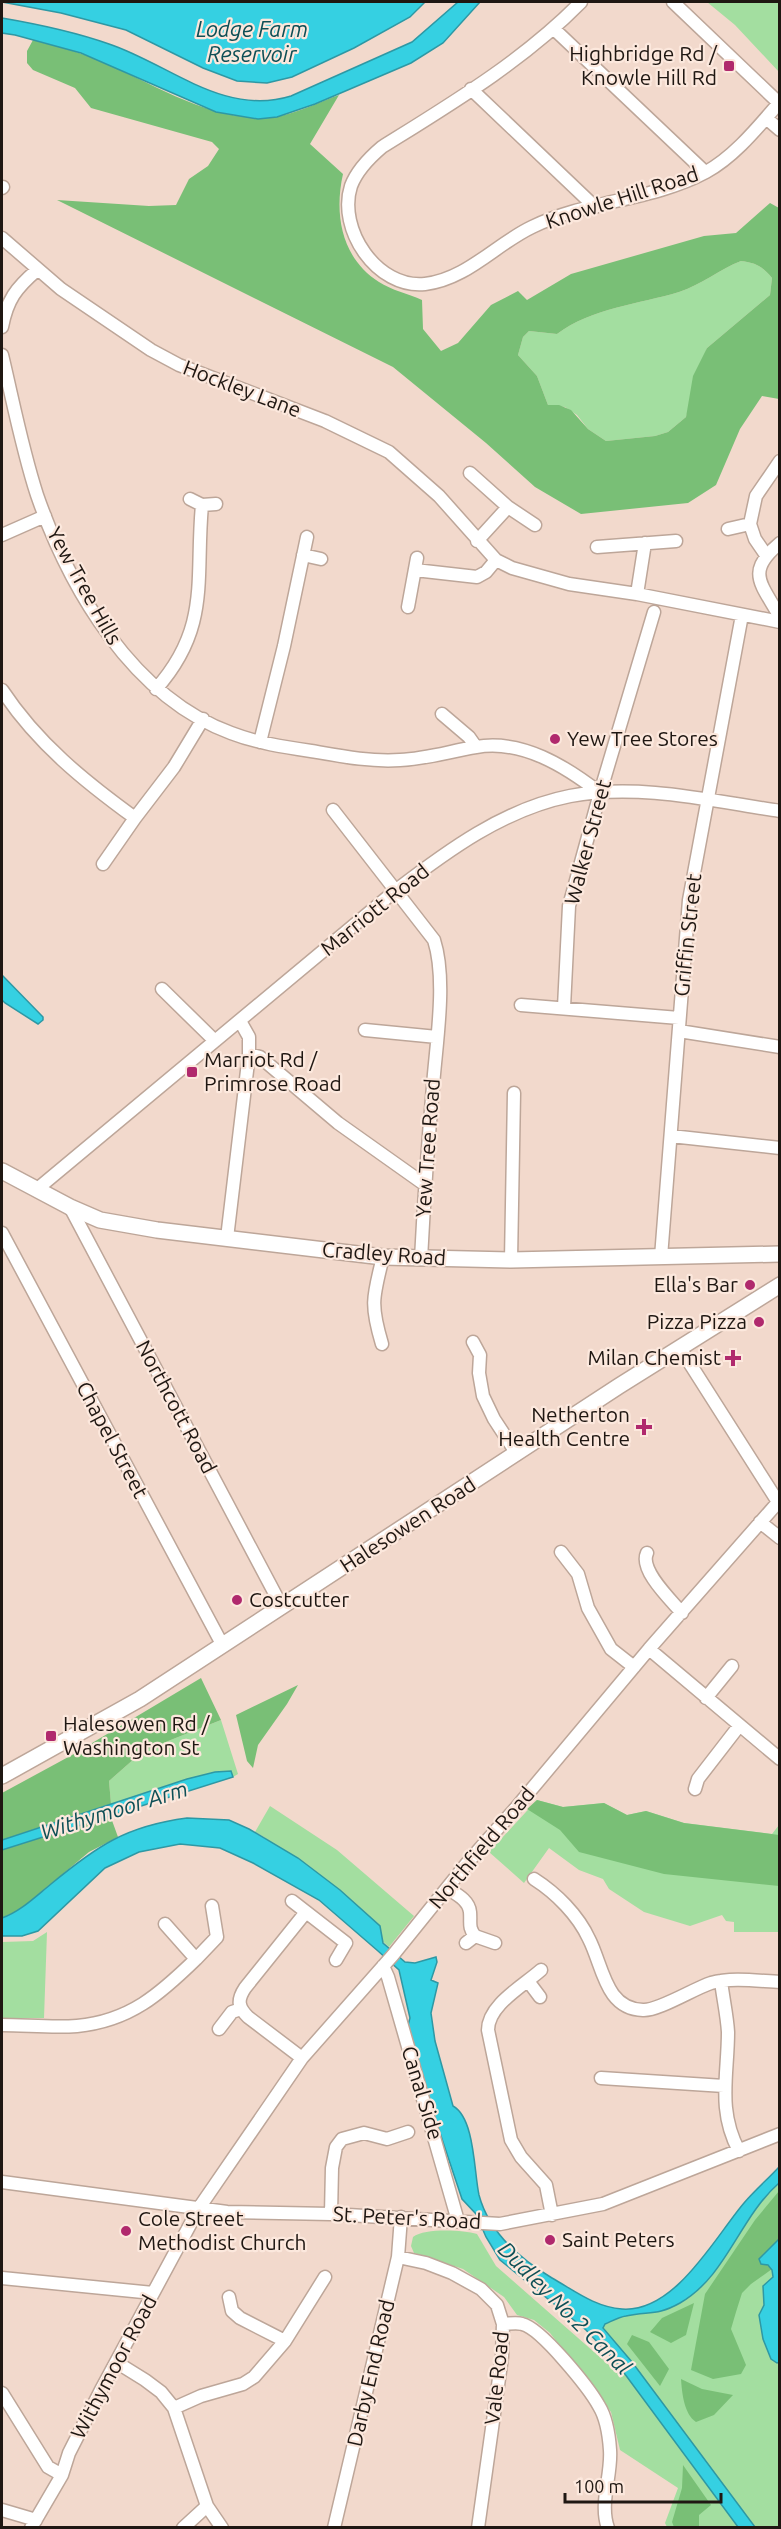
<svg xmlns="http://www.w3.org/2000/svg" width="781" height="2529" font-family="Ubuntu,sans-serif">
  <rect width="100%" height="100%" fill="#f2d9cc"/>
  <path fill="#a3dea0" d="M707 2H779V72L735 25Z
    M741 261C756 263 762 266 772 278L770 295 707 348 686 417 668 432 655 436 606 441 588 429 577 415 565 407 548 405 537 376 518 355 523 337 529 331 557 334C591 308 640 304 679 292 701 285 720 269 741 261Z
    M221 1720 238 1774 233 1777 231 1771 215 1772 111 1804 109 1781 143 1751Z
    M537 1800 563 1807 604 1803 627 1815 646 1811 684 1823 772 1834 779 1825V1932H734V1922L726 1921 722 1915 690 1926 644 1912 609 1889 603 1879 579 1870 549 1848 524 1883 489 1852Z
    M270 1806 337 1850 414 1916 389 1947 264 1837 255 1832Z
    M47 1932 44 2018H2V1942L33 1941Z
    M779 2183V2527H667L665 2523 678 2488 620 2450 611 2412 550 2333 534 2320 517 2315 504 2297 463 2269 414 2253 411 2246 413 2237C425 2228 462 2230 477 2234L496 2266 610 2366 615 2343 603 2328 604 2324C611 2321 619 2317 626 2316 648 2311 658 2315 680 2303 727 2276 739 2218 779 2183Z"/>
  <path fill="#79bf76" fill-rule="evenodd" d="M33 40C55 46 77 51 98 60 155 84 211 123 274 117 296 114 319 102 339 95L310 144 343 174C334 214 341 258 379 282 391 290 409 294 422 300L423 329 441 351 458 343 491 305 518 291 527 300 571 274 704 236 736 233 770 203 779 208V399L762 396 740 429 716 485 688 503 581 514 535 487 486 443 393 367 57 200 149 206 176 205 189 179 208 166 219 149 212 142 91 108 75 88 33 70 27 63V51ZM741 261C756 263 762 266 772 278L770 295 707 348 693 376 686 417 668 432 655 436 606 441 588 429 571 410 559 405H548L537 376 518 355 523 337 529 331 557 334C591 308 640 304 679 292 701 285 720 269 741 261Z
    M201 1678 221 1720 143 1751 109 1781 111 1804 2 1840V1793L72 1755Z
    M298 1685 287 1704 258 1745 253 1768 247 1761 236 1715Z
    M537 1800 563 1807 604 1803 627 1815 646 1811 684 1823 779 1835V1886L664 1874 579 1852 560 1830 527 1809Z
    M110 1815 118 1837 89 1852 21 1909 2 1918V1850Z
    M779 2191V2239L760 2259 772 2269 751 2284 742 2293 736 2312 731 2329 746 2365 741 2374 713 2379 691 2370 705 2294 755 2220Z
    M694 2303 686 2335 671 2343 650 2332 662 2318Z
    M632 2335 649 2342 669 2369 660 2386 627 2344Z
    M681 2379 702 2389 733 2395 714 2415 696 2422C684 2414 682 2393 681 2379Z
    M683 2465 711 2505 699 2515V2527H674L672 2522 682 2488Z"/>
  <path fill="#35d0e2" stroke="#2e98a4" stroke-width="1.5" d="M2 2H425L410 17 354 48 292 77 267 83 237 81 203 68 126 30 61 13Z
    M458 2H480L443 43 411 63 315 104 277 117 258 119 216 112 81 53 15 35 2 33V18C37 24 75 32 109 44 169 64 224 117 291 96L412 42Z
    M2 975 43 1017V1020L38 1024 5 1003 2 1000Z
    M231 1771 233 1777 2 1850V1840L187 1779 215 1772Z
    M187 1818 229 1820 249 1829 298 1858 340 1890 380 1926 383 1943 405 1962 415 1963 436 1957 437 1962 431 1980 438 1983 431 2013 435 2041 453 2106C475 2118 474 2173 479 2195 489 2233 520 2259 552 2278 575 2291 595 2307 622 2309 675 2313 715 2237 744 2203 755 2190 768 2179 779 2167V2183C739 2218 727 2276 680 2303 657 2316 649 2311 626 2316 619 2317 612 2321 605 2324L603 2328 632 2362 755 2527H738L616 2362 586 2330 500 2260 486 2237 476 2214 462 2199 423 2082 408 2025 410 2018 399 1970 378 1951 319 1900 253 1863 220 1848 180 1844 139 1852 105 1868 38 1931 22 1936H2V1918C21 1911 35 1897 51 1884 97 1846 126 1826 187 1818Z
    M779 2239 780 2362 777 2363 771 2359 763 2339 759 2315 764 2305 763 2286 773 2277 772 2270 768 2265 761 2264 759 2259Z"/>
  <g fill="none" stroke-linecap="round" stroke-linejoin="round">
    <g stroke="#bda699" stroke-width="15">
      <path id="minor" d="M581 2C523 61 451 104 382 147 369 158 357 170 351 186 337 229 377 289 425 284 467 279 496 244 532 227 587 200 652 201 706 172 735 156 758 127 779 103
        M673 2 780 104
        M554 29 705 172
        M471 89 595 207
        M766 118 780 130
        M2 188 3 187
        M2 238 61 289 151 350 179 365 325 421 389 452 439 496 496 560 512 568 569 584 637 594 780 622
        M2 327C7 300 16 288 37 270
        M2 355C13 401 22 449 37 495 70 590 133 697 231 733 257 743 284 747 311 751 340 756 370 762 400 760 426 759 451 751 476 747 522 739 565 766 600 793
        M470 473 508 507 535 525
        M190 499 202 505 216 504
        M750 524 755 539 766 555
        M728 529 750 524 756 496 780 461
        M2 535 45 516
        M477 541 508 507
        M780 543C745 572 761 583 780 617
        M597 547 676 541
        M303 555 321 559
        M415 570 477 577 486 572 496 560
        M637 594 645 543
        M408 607 417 558
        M156 689C211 627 195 579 202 505
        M2 690C37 743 84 781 135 818
        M442 714 469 737 476 747
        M260 742 284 646 307 537
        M333 810 434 940C447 980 436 1044 433 1086 428 1143 424 1201 421 1259
        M103 864 135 818 174 767 203 719
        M162 989 215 1041
        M521 1005 679 1018
        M564 1007 569 906 600 793 654 612
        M365 1030 437 1037
        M679 1031 780 1047
        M249 1054 260 1057 338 1123 424 1184
        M671 1136 780 1148
        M36 1190 395 891C447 851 504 809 570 796 639 783 712 801 780 811
        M70 1207 282 1607
        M2 1233 223 1646
        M227 1238 249 1054V1037L240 1021
        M661 1257 689 900 742 615
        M511 1260 514 1093
        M473 1342 480 1355 479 1373 483 1396 494 1419 517 1454
        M382 1344C370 1304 373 1297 383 1257
        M680 1348 778 1502
        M760 1522 780 1538
        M561 1552 578 1574 588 1608 611 1649 634 1667
        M647 1553C639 1570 671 1600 682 1613
        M649 1649 780 1759
        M706 1698 732 1666
        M695 1789 698 1779 739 1726
        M534 1879C556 1893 578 1915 589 1939 603 1966 605 2009 643 2010 658 2011 693 1989 711 1983 732 1977 758 1981 780 1982
        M447 1888C456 1894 469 1900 470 1912 471 1923 468 1927 475 1936
        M292 1901 346 1943 336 1960
        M466 1943 475 1936 495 1943
        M196 1959 217 1937 212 1906
        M383 1966 388 1977 458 2221
        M541 1970C523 1986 488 2005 488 2030L511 2140 521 2157 546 2185 552 2215
        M528 1981 540 1997
        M721 1981C723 1998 727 2015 728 2032 728 2075 717 2110 739 2151
        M2 2025C26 2025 52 2028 77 2026 130 2021 160 1994 196 1959L165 1924
        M219 2029 232 2012 241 2009
        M302 2058 248 2017C238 2007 237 2000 245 1988L306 1912
        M601 2078 724 2086
        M2 2182 227 2212 331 2214 500 2224 603 2204 780 2134
        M331 2214 332 2168 336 2147 342 2139 364 2133 387 2139 408 2132
        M398 2257 426 2263 452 2273 481 2289 497 2305 503 2324 502 2357 478 2528
        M2 2278 153 2293
        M229 2297 232 2311 240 2318 285 2341
        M503 2324C509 2324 516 2322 522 2324 541 2328 589 2388 599 2406 607 2419 609 2435 610 2450 612 2475 599 2503 608 2528
        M116 2362 145 2380 161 2392 174 2408 207 2506 222 2528
        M2 2393 48 2467 62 2475
        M174 2408 201 2396 243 2384 254 2377 285 2341 325 2277
        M2 2510 36 2520
        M31 2528 62 2475 69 2453 102 2388 199 2208 302 2058 393 1955 468 1862 515 1809 649 1649 780 1500
        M183 2528 207 2506
        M334 2528 398 2257 401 2217"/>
    </g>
    <g stroke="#bda699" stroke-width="18">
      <path id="major" d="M2 1171 70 1207 100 1220 157 1230 383 1257 511 1260 780 1254
        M2 1776 140 1699 619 1386 780 1285"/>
    </g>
    <use href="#minor" stroke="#fff" stroke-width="12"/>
    <use href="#major" stroke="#fff" stroke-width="15"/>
  </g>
  <g fill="#b0296d" stroke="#fce8dd" stroke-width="2">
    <rect x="723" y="60" width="12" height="12" rx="3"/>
    <circle cx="555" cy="739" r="6"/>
    <rect x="186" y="1066" width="12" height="12" rx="3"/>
    <circle cx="750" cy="1285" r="6"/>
    <circle cx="759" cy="1322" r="6"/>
    <path d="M730 1349h6v6h6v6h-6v6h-6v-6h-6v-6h6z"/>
    <path d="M641 1418h6v6h6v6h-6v6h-6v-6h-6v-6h6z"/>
    <circle cx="237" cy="1600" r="6"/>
    <rect x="45" y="1730" width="12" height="12" rx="3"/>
    <circle cx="126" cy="2231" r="6"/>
    <circle cx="550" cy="2240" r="6"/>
  </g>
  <g text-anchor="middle" stroke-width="4.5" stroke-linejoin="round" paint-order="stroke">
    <g font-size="21" fill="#1f1712" stroke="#fce8dd" text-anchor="start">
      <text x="717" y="61" text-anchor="end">Highbridge Rd /<tspan x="717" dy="24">Knowle Hill Rd</tspan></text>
      <text x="567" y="746">Yew Tree Stores</text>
      <text x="204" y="1067">Marriot Rd /<tspan x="204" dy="24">Primrose Road</tspan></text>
      <text x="738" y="1292" text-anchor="end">Ella's Bar</text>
      <text x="747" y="1329" text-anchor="end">Pizza Pizza</text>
      <text x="721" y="1365" text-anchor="end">Milan Chemist</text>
      <text x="630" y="1422" text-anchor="end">Netherton<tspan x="630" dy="24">Health Centre</tspan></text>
      <text x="249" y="1607">Costcutter</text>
      <text x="63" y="1731">Halesowen Rd /<tspan x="63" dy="24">Washington St</tspan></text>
      <text x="138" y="2226">Cole Street<tspan x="138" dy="24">Methodist Church</tspan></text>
      <text x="562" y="2247">Saint Peters</text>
    </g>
    <g font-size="21" fill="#1f1712" stroke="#fce8dd">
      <text transform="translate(622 198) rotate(-18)" y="7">Knowle Hill Road</text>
      <text transform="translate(242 389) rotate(21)" y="7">Hockley Lane</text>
      <text transform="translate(84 586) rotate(61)" y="7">Yew Tree Hills</text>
      <text transform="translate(588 842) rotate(-75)" y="7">Walker Street</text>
      <text transform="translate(375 910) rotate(-39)" y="7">Marriott Road</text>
      <text transform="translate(688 935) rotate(-84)" y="7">Griffin Street</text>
      <text transform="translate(428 1148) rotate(-86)" y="7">Yew Tree Road</text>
      <text transform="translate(384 1254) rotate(4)" y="7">Cradley Road</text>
      <text transform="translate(176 1407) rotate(62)" y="7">Northcott Road</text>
      <text transform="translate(112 1440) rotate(62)" y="7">Chapel Street</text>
      <text transform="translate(408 1525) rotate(-33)" y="7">Halesowen Road</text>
      <text transform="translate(482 1848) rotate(-50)" y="7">Northfield Road</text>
      <text transform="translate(422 2093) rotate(73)" y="7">Canal Side</text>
      <text transform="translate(407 2218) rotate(3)" y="7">St. Peter's Road</text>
      <text transform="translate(114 2367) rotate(-62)" y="7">Withymoor Road</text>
      <text transform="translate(371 2373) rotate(-77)" y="7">Darby End Road</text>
      <text transform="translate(497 2378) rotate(-84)" y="7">Vale Road</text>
    </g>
    <g font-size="22" font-style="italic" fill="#0e4f56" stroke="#fce8dd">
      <text x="252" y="37">Lodge Farm<tspan x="252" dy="25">Reservoir</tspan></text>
      <text transform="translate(114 1810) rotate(-17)" y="8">Withymoor Arm</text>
      <text transform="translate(565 2308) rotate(45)" y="8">Dudley No.2 Canal</text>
    </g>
  </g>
  <rect width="781" height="2529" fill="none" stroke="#1f1712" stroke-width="6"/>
  <path d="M565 2493v9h156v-9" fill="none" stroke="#1f1712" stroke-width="3"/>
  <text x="574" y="2493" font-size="18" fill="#1f1712" stroke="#fce8dd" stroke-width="4.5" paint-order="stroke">100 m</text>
</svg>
